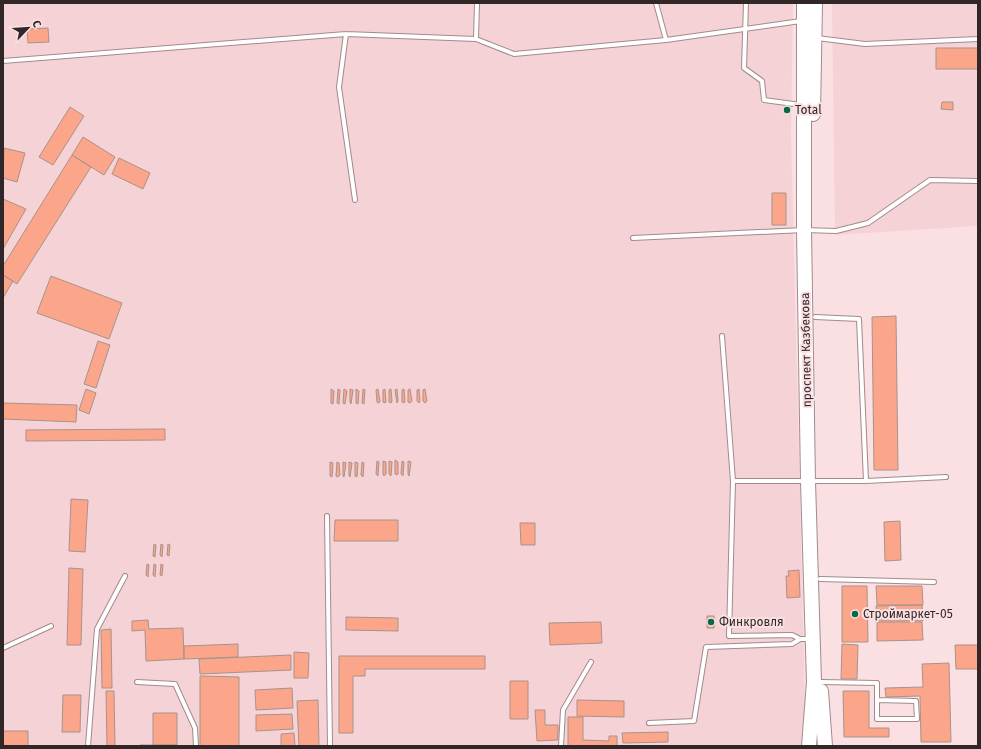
<svg xmlns="http://www.w3.org/2000/svg" width="981" height="749" font-family="'Fira Sans',sans-serif">
  <rect width="100%" height="100%" fill="#fbe0e3"/>
  <path fill="#f5d2d5" d="M3 3H793L791 134 806 743 804 746H3Z
    M832 3H978V226L835 235Z"/>
  <path fill="#fba68a" stroke="#a9928a" d="M48 28 49 42 28 43 27 29Z
    M936 48H978V69H936Z
    M942 102H953V110L941 109Z
    M70 107 84 116 53 165 39 157Z
    M83 137 115 157 104 175 72 155Z
    M4 148 25 153 17 182 3 178Z
    M72 155 91 167 17 284 3 275V266Z
    M119 158 150 173 143 189 112 174Z
    M772 193H786V225H772Z
    M3 199 26 209 3 249Z
    M3 275 13 281 3 298Z
    M51 276 122 303 109 339 37 313Z
    M896 316 898 470H874L872 317Z
    M98 341 110 345 96 388 84 384Z
    M86 389 96 393 89 414 79 410Z
    M331 389 334 391 333 404 331 403Z
    M338 389 340 390 339 404 337 403Z
    M344 389 347 391 345 404 343 403Z
    M350 389 353 390 351 404 350 403Z
    M356 389 359 391 358 404 356 403Z
    M363 389 365 390 364 404 362 403Z
    M378 389 380 402 378 403 377 402 376 390Z
    M385 389 386 402 385 403 383 402V390Z
    M391 389 392 401 391 403 389 402V390Z
    M397 389 398 401 397 403 395 390Z
    M404 389 405 401 404 403 402 402V390Z
    M410 389 412 401 410 403 408 402V390Z
    M419 389 420 401 419 403 417 401V390Z
    M425 389 427 401 425 403 423 401V390Z
    M3 403 77 405 76 422 3 419Z
    M165 429V440L26 441V430Z
    M395 460 398 462V474L397 475 395 474Z
    M377 461 379 462 378 476 376 474Z
    M383 461 386 462V474L384 476 383 474Z
    M389 461 392 462 391 476 389 474Z
    M402 461 404 462 403 476 401 474Z
    M408 461 411 462 409 476 408 474Z
    M330 462 333 463 332 477 330 476Z
    M337 462 339 463 340 475 338 477 336 476Z
    M343 462 346 463 344 477 343 476Z
    M349 462 352 463 350 477 349 475Z
    M355 462 358 463 357 477 355 476Z
    M362 462 364 463 363 477 361 475Z
    M71 499 88 500 85 552 69 551Z
    M335 520H398V541H334Z
    M900 521 901 560 885 561 884 522Z
    M520 523H535V545H521Z
    M154 544 156 545 155 557 153 556Z
    M161 544 163 545 162 557 160 555Z
    M168 544 170 545 169 556 167 555Z
    M147 564 149 565 148 577 146 575Z
    M154 564 156 565 155 577 153 575Z
    M161 564 163 565 162 576 160 575Z
    M69 568 83 569 81 645H67Z
    M799 570 800 597 787 598 786 576H789L788 571Z
    M842 586H867L868 642H842Z
    M876 586H922L923 605H877Z
    M922 605 923 621H877L876 606Z
    M707 616H714V628H707Z
    M346 617 398 618V631L346 630Z
    M148 620 149 629 183 628 184 659 146 661 145 630 132 631V621Z
    M601 622 602 643 550 645 549 623Z
    M877 622H922L923 640 877 641Z
    M111 629 112 688H102L101 630Z
    M238 644V657L184 659V646Z
    M842 644 858 645 857 679H841Z
    M955 645H978V669H956Z
    M294 652 309 653 308 678H294Z
    M291 655V670L200 674 199 659Z
    M339 656H485V669H365V676H353V733H339Z
    M949 663 951 742H921L920 696 886 697 885 688 923 687 922 664Z
    M200 676 239 677V746H200Z
    M510 681H528V719H510Z
    M292 688 293 708 256 710 255 690Z
    M106 691H114L115 746H107Z
    M843 691H869V728H889V737H844Z
    M63 695H81L80 732H62Z
    M318 700 319 746H299L297 701Z
    M577 700 624 701V717L577 716Z
    M535 710H545V725H558V740L537 741Z
    M153 713H177V745H153Z
    M292 714 293 729 256 731V715Z
    M568 717H583V740L609 741V736H617V746H568Z
    M3 731H28V746H3Z
    M668 732V742L623 743 622 733Z
    M294 733 295 746H281V734Z
    M140 745H177V746H140Z"/>
  <g fill="none" stroke-linecap="round" stroke-linejoin="round">
    <g stroke="#a38a8d" stroke-width="6">
      <path id="lane" d="M656 3 666 40
        M746 3 744 68 762 81 764 100 801 105
        M346 34 339 87 355 200
        M817 38 865 44 978 39
        M476 39 477 3
        M3 61 346 34 476 39 514 54 666 40 801 21
        M633 238 804 230 836 231 868 223 930 180 978 181
        M815 317 859 319 866 481
        M722 336 733 481H866L946 477
        M733 481 729 636 792 635 800 639H811
        M327 516 330 746
        M820 579 934 582
        M3 648 51 626
        M137 682 175 684 195 728 196 746
        M821 682 877 683V719H917L916 701 877 700
        M649 723 694 721 706 647 792 644 800 639
        M88 746 97 629 125 576
        M561 746 563 710 591 662"/>
    </g>
    <g stroke="#a38a8d" stroke-width="16">
      <path id="highway" d="M804 3V230L808 481 814 682 809 746
        M813 114 815 3
        M821 691 825 746"/>
    </g>
    <use href="#lane" stroke="#fff" stroke-width="4"/>
    <use href="#highway" stroke="#fff" stroke-width="14"/>
  </g>
  <g fill="#056b41" stroke="#fbe0e3" stroke-width="1.5">
    <circle cx="787" cy="110" r="4"/>
    <circle cx="855" cy="614" r="4"/>
    <circle cx="711" cy="622" r="4"/>
  </g>
  <g text-anchor="middle" stroke-width="4" stroke-linejoin="round" paint-order="stroke">
    <g font-size="12" fill="#312728" stroke="#fbe0e3" text-anchor="start">
      <text x="795" y="114">Total</text>
      <text x="863" y="618">Строймаркет-05</text>
      <text x="719" y="626">Финкровля</text>
    </g>
    <g font-size="12" fill="#312728" stroke="#fbe0e3">
      <text transform="translate(806 350) rotate(-91)" y="4">проспект Казбекова</text>
    </g>
  </g>
  <rect width="981" height="749" fill="none" stroke="#312728" stroke-width="8"/>
  <g transform="translate(28 28) rotate(65)" stroke="#fbe0e3" stroke-width="3" paint-order="stroke">
  <path d="M0-3L7 15L0 10L-7 15Z" fill="#312728"/>
  <text y="-6" font-size="11" font-weight="bold" text-anchor="middle" fill="#312728">С</text>
  </g>
</svg>
